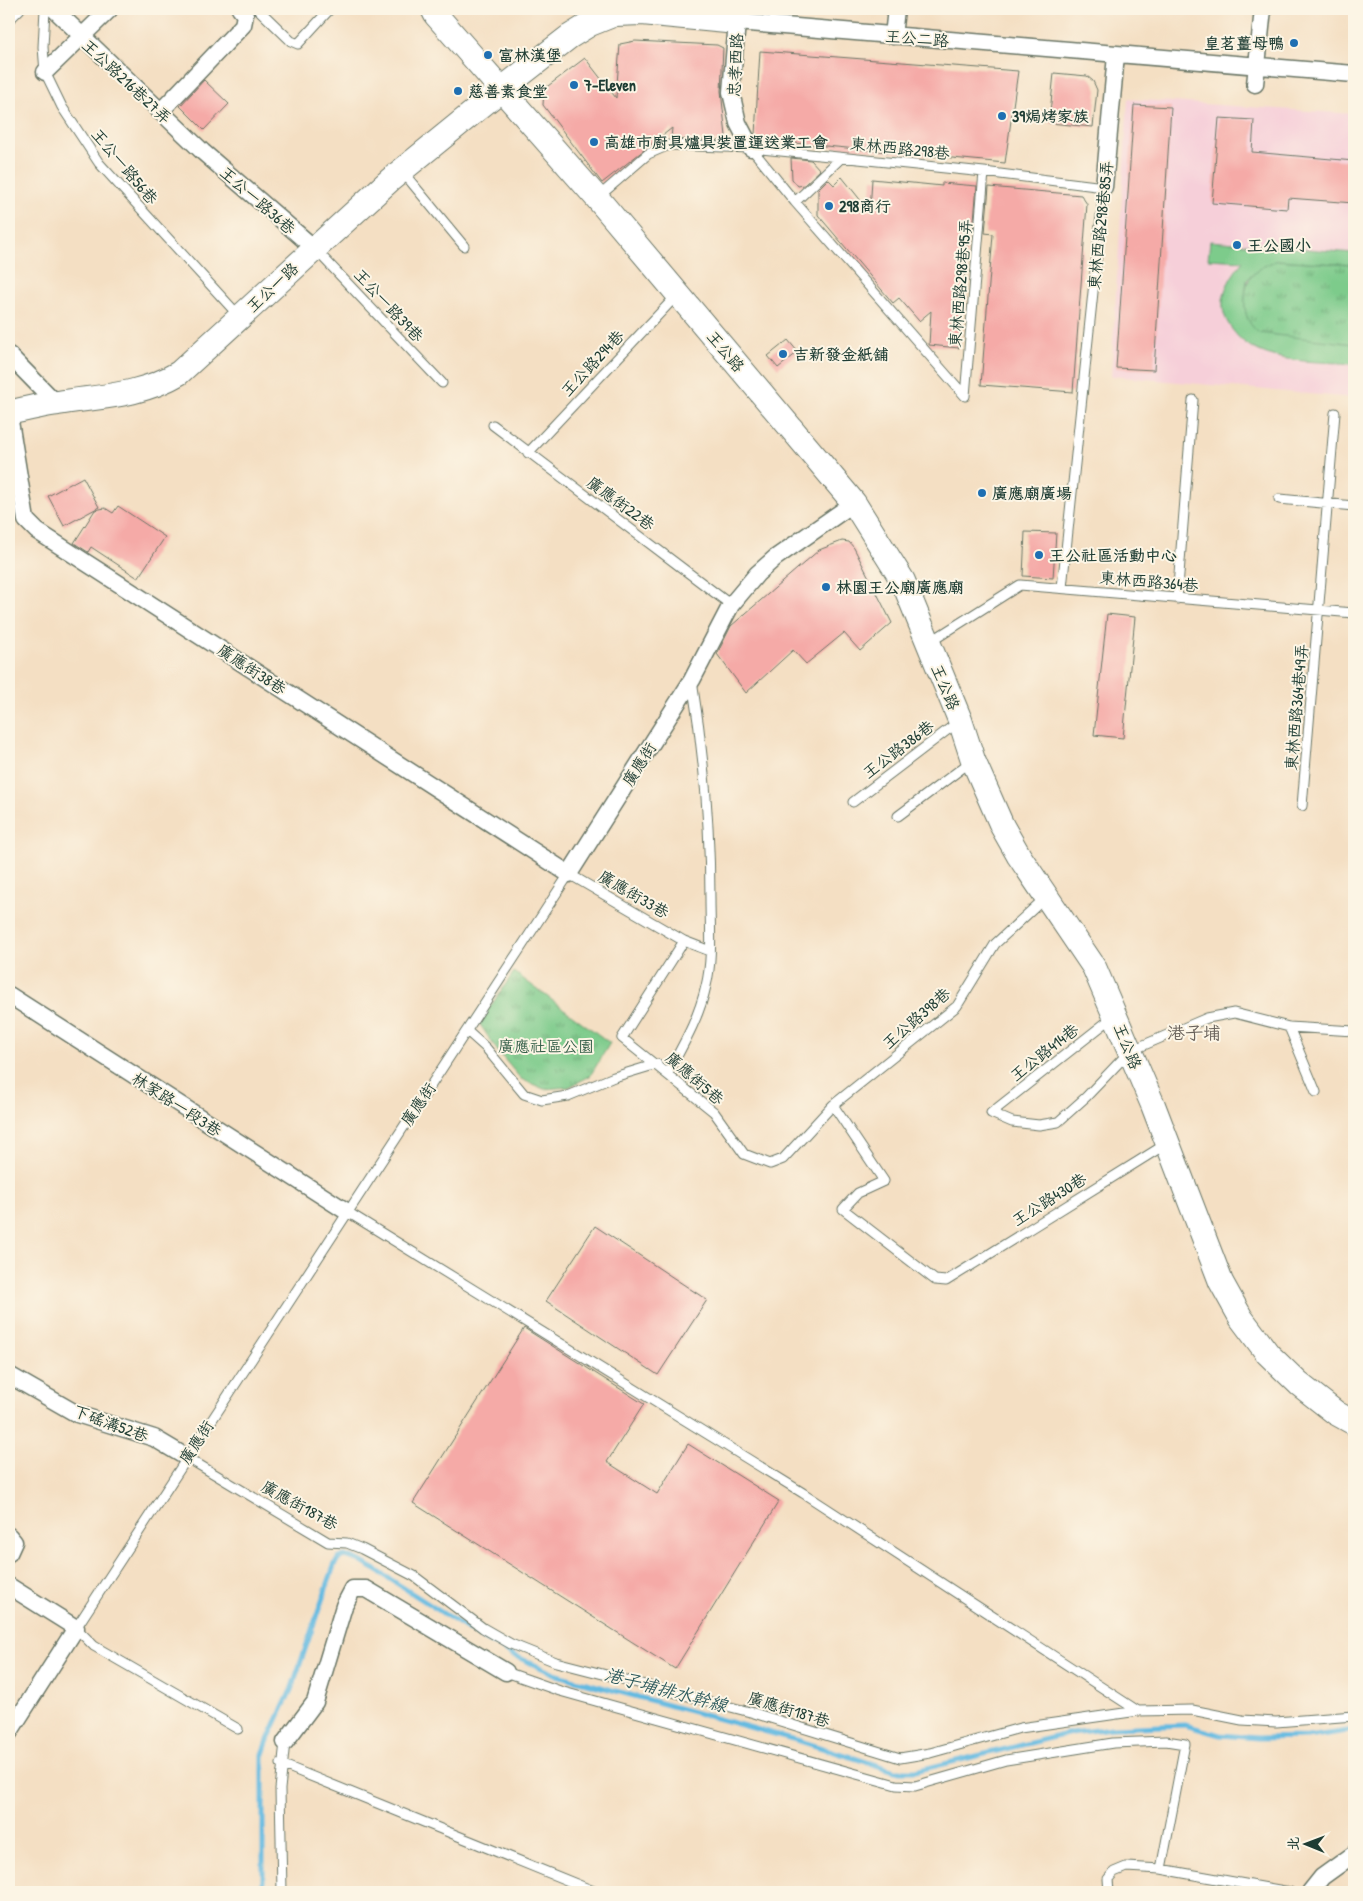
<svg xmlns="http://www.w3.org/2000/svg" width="1363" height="1901" font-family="'Patrick Hand','LXGW WenKai TC',sans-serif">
  <defs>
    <pattern id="grass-tufts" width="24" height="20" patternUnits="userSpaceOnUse" patternTransform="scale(1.25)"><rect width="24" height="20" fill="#7dcb8b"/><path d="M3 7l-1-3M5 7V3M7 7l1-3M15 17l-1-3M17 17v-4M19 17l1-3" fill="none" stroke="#66a672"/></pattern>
  </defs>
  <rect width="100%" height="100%" fill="#fcf5e5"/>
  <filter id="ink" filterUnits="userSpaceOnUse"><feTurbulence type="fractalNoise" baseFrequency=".02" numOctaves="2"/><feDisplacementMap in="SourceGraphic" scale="10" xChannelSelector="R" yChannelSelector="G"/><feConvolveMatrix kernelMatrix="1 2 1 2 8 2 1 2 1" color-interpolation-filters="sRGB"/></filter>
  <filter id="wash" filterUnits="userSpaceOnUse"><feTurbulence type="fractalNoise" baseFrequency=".0096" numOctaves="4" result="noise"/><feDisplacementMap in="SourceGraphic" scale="20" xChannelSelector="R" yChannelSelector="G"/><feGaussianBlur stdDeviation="1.12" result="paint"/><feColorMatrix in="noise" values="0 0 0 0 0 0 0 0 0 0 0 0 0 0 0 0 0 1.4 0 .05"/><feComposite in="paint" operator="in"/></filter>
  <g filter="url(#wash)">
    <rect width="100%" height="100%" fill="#f4dfc3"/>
    <path fill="#f6cfd9" d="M1128 99 1354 114V398L1111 376Z"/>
    <path fill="url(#grass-tufts)" stroke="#4e8460" d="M1277 260 1354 265V344C1334 342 1275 341 1259 333 1243 326 1243 303 1246 289 1248 274 1263 264 1277 260Z
      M514 972 610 1043 590 1076 569 1087 544 1089 521 1079 499 1053 479 1023Z"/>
    <path fill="#7dcb8b" stroke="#4e8460" d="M1210 241 1354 253V265L1277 260 1260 268 1247 280C1244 301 1241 318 1259 333L1354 344V364C1312 360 1252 367 1228 323 1215 300 1229 279 1243 261L1208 259Z"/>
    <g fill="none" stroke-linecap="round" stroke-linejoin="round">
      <path stroke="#64bae1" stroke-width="5" d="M263 1892V1754L270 1735 291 1690 334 1566 338 1559 344 1556 358 1560 376 1570 469 1630 513 1655 557 1675 800 1741 895 1771H915L1071 1733 1112 1728 1185 1725 1220 1735 1258 1738 1307 1737 1354 1730"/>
    </g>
    <g id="blocks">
      <path fill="#f5aaa7" d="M635 41 717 45 723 48 721 91 726 136 723 141 671 139 672 128 602 183 543 105 544 89 585 58 616 98 620 44Z
        M760 51 1018 71 1005 163 794 143 798 147 790 146V142L758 139 755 134Z
        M1054 73 1087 76 1093 81 1097 90 1093 127 1049 123Z
        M204 80 229 104 204 130 180 106Z
        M1134 105 1171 107 1154 370 1116 368Z
        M1219 118 1254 120 1252 152 1354 161V203L1288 198 1287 209 1212 203Z
        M791 158 811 160 820 170 804 185 798 186 792 179Z
        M842 177 870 212 872 179 942 186V183L977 186 973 232 968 231 959 348 929 345 931 311 919 321 899 298 893 303 818 215V189L828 179 834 185Z
        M989 187 1081 195 1087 204 1073 392 981 385 993 234 985 233Z
        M788 340 798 352 778 368 768 356Z
        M83 477 99 507 64 526 48 496Z
        M118 506 165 537 138 578 91 547 88 552 74 543 95 510 105 508 113 513Z
        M1025 532 1056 533 1053 578 1023 576Z
        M842 541 849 542 854 548 892 623 860 651 844 633 806 664 793 650 746 693 717 654 731 626 819 550Z
        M1107 614 1135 617 1123 738 1094 735Z
        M595 1226 707 1300 658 1375 546 1301Z
        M524 1328 644 1404 607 1462 657 1494 688 1444 779 1501 675 1669 413 1503Z"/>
    </g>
  </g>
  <g filter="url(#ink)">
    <use href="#blocks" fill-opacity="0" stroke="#6a7666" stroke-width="1"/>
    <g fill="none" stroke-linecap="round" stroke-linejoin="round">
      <g stroke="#6a7666" stroke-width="11">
        <path id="lane" d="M45 9 43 47 45 72 62 107 99 163 239 316
          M258 9 291 41 298 44 330 9
          M9 20 20 9
          M751 148 795 202 965 396
          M402 171 464 246
          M597 198 648 154 669 145 751 148 984 172 1104 187 1062 588
          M795 202 841 158
          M316 250 442 383
          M965 396 984 172
          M493 425 731 605
          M528 453 678 294
          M1279 499 1354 506
          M1177 599 1193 400
          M930 642 1020 585 1354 613
          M853 802 958 722
          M1302 806 1335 413
          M898 816 973 760
          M684 941 622 1038 714 1112 744 1154 770 1164 783 1159 833 1105 957 1006 995 944 1045 898
          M1113 1017 991 1113 1012 1122 1039 1125 1058 1122 1086 1097 1130 1051 1207 1018 1234 1013 1289 1027 1354 1031
          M1289 1027 1316 1092
          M467 1031 486 1048 524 1094 542 1100 568 1096 614 1077 657 1064
          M668 1073C683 1045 699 1018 706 986 713 958 710 928 710 899 710 825 704 754 692 681
          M833 1105 884 1181 858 1193 843 1209 935 1280 946 1281 1166 1144
          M346 1211 803 1493 1138 1711
          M186 1457 328 1542 347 1543 362 1549 414 1576 483 1628 511 1644 556 1662 754 1713 900 1758 930 1753 1020 1728 1138 1711 1192 1710 1242 1720 1276 1722 1354 1716
          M506 1672 560 1691 896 1785 915 1786 1006 1760 1113 1743 1166 1741 1185 1744 1161 1869
          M238 1729 94 1646 76 1628 569 874 684 941 710 951
          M281 1764 596 1892
          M282 1892 280 1789 285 1742
          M1109 1892 1108 1879 1114 1872 1126 1867 1161 1869 1290 1892"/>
      </g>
      <g stroke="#6a7666" stroke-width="19">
        <path id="street" d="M54 9 203 152 314 248
          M893 36 896 9
          M45 72 110 9
          M1255 84 1263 9
          M160 112 243 25 245 15 240 9
          M751 148 738 123 731 92 737 22 1354 74
          M1104 187 1116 55
          M9 355 56 403
          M9 415 26 520 37 531 569 874 692 680 731 605 757 574 775 558 854 503
          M9 995 346 1211
          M9 1375 77 1414 154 1438 186 1457
          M9 1536 14 1542 9 1553
          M9 1586 76 1628 9 1733
          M285 1742 315 1702 344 1606 353 1589H366L506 1672
          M1310 1892 1322 1877 1354 1854"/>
      </g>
      <g stroke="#6a7666" stroke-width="26">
        <path id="secondary" d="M433 9 436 15 597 198 854 503 903 581 960 720 973 760 1002 826 1019 856 1094 967 1153 1105 1221 1282 1241 1318 1268 1354 1299 1384 1336 1413 1354 1423
          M9 413C25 409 41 405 58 403 102 396 140 396 179 373L390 180 502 89 569 37 590 24 615 14 642 13 737 22 738 9"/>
      </g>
      <use href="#lane" stroke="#fff" stroke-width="9"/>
      <use href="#street" stroke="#fff" stroke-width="16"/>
      <use href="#secondary" stroke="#fff" stroke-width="24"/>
    </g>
  </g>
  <g fill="#1f6fb2" stroke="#fcf5e5" stroke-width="2">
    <circle cx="1294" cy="43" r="5"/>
    <circle cx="488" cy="55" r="5"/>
    <circle cx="574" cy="85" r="5"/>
    <circle cx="458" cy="91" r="5"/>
    <circle cx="1002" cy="116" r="5"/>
    <circle cx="594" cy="142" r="5"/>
    <circle cx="829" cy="206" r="5"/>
    <circle cx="1237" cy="245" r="5"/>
    <circle cx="783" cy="354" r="5"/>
    <circle cx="982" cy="493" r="5"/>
    <circle cx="1039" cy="555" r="5"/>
    <circle cx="826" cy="587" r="5"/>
  </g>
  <g text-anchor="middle" stroke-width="4" stroke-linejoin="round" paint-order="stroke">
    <g font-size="16" fill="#1f3d34" stroke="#fcf5e5">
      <text transform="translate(917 38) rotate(5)" y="6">王公二路</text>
      <text transform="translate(735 65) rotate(-87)" y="6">忠孝西路</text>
      <text transform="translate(127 81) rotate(43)" y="6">王公路216巷27弄</text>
      <text transform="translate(900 148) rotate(6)" y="6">東林西路298巷</text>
      <text transform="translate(125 166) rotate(50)" y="6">王公一路56巷</text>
      <text transform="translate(258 200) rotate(41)" y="6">王公一路36巷</text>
      <text transform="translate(1100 225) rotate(-84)" y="6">東林西路298巷85弄</text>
      <text transform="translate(960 283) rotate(-85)" y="6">東林西路298巷95弄</text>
      <text transform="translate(272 287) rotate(-43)" y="6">王公一路</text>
      <text transform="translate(389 305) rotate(47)" y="6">王公一路39巷</text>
      <text transform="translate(726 351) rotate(50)" y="6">王公路</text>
      <text transform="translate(592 363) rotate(-47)" y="6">王公路294巷</text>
      <text transform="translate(621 503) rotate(36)" y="6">廣應街22巷</text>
      <text transform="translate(1149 581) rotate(5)" y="6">東林西路364巷</text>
      <text transform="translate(252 669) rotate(33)" y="6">廣應街38巷</text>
      <text transform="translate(946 687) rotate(67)" y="6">王公路</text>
      <text transform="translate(1296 707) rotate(-85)" y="6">東林西路364巷49弄</text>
      <text transform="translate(898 749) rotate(-37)" y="6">王公路386巷</text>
      <text transform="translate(639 764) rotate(-58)" y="6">廣應街</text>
      <text transform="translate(634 894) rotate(30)" y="6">廣應街33巷</text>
      <text transform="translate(916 1018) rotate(-41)" y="6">王公路398巷</text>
      <text transform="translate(1128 1046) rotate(68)" y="6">王公路</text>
      <text transform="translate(1044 1052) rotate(-38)" y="6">王公路414巷</text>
      <text transform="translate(695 1078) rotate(41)" y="6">廣應街5巷</text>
      <text transform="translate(177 1104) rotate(33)" y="6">林家路一段3巷</text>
      <text transform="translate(418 1104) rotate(-56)" y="6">廣應街</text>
      <text transform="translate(1049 1199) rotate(-32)" y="6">王公路430巷</text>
      <text transform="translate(111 1423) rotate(20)" y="6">下磘溝52巷</text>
      <text transform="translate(196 1442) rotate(-57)" y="6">廣應街</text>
      <text transform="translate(300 1505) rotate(29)" y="6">廣應街187巷</text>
      <text transform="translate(789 1709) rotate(17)" y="6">廣應街187巷</text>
    </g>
    <g font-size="16" font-weight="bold" fill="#1f3d34" stroke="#fcf5e5" text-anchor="start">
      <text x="1284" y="49" text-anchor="end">皇茗薑母鴨</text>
      <text x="498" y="61">富林漢堡</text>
      <text x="584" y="91">7-Eleven</text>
      <text x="468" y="97">慈善素食堂</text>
      <text x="1012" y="122">39焗烤家族</text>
      <text x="604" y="148">高雄市廚具爐具裝置運送業工會</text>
      <text x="839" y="212">298商行</text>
      <text x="1247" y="251">王公國小</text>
      <text x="793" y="360">吉新發金紙舖</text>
      <text x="992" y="499">廣應廟廣場</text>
      <text x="1049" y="561">王公社區活動中心</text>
      <text x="836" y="593">林園王公廟廣應廟</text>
    </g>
    <g font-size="16" fill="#36604a" stroke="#fcf5e5">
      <text x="546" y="1052">廣應社區公園</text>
    </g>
    <g font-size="18" fill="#6a635c" stroke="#fcf5e5">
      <text x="1194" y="1039">港子埔</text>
    </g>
    <g font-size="18" font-style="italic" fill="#305c5f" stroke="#fcf5e5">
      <text transform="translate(666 1690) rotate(15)" y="6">港子埔排水幹線</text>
    </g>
  </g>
  <rect width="1363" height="1901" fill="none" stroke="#fcf5e5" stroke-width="30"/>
  <g transform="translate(1306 1844) rotate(271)" stroke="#fcf5e5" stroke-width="4" paint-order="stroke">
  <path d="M0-4L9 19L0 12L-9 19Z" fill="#1f3d34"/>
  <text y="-8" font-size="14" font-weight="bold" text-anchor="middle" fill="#1f3d34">北</text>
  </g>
</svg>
